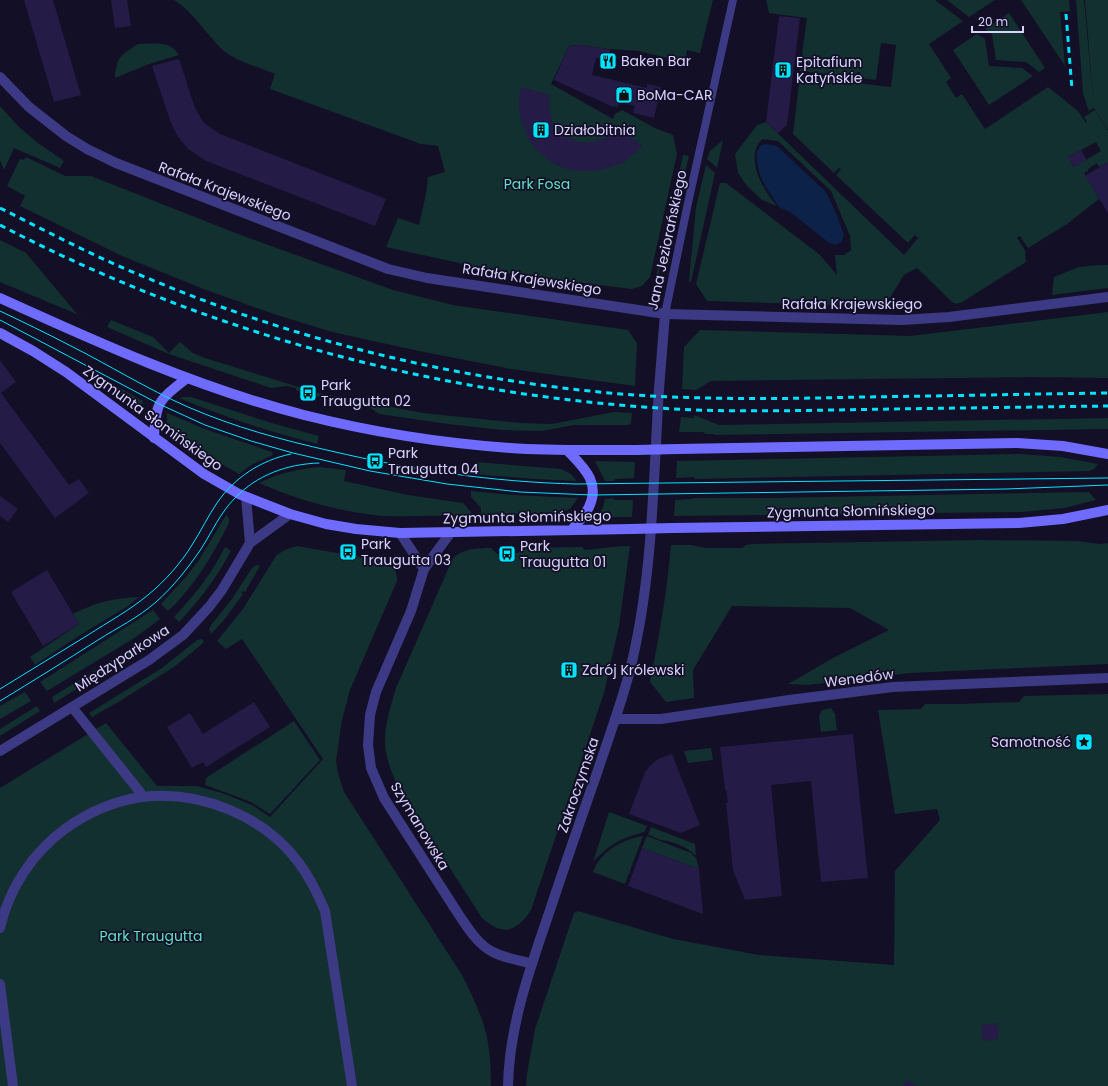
<svg xmlns="http://www.w3.org/2000/svg" width="1108" height="1086" font-family="Poppins,sans-serif">
  <rect width="100%" height="100%" fill="#130f26"/>
  <path fill="#12302f" fill-rule="evenodd" d="M174 0H713L700 53 687 50 685 62 638 51 610 49 580 45 569 46 551 84 613 119 615 114 622 110 655 128 673 135 677 154 650 277 642 286 632 289 505 273 386 247 398 218 419 225 426 194 428 177 445 172 438 146 421 144 270 89 275 74C259 67 238 62 224 51 206 35 195 13 174 0Z
    M766 0H935L963 21 929 44 951 78 946 82 956 98 962 94 985 129 1048 87 1078 111 1086 123 1087 122 1084 117 1095 110 1108 131V162L1099 167 1097 163 1088 169V171L1084 173 1099 199 1067 224 1028 248 1020 236 1017 238 1025 250 1026 262 962 302 956 304 951 301 917 268 904 275 888 301 896 307 707 301 696 284 720 183H726L820 255 837 275 835 255H844L851 250 850 236 831 191 778 141 762 139C744 158 763 190 777 206L762 200 747 186 738 173 735 154 757 125 766 122 904 255 918 238 915 235 908 243 836 175 841 169 839 168 834 173 793 134 800 76 891 87 896 45 881 43 876 80 860 78V72H857L856 77 846 76V70H844L843 76 800 71 801 66 807 67 808 62 801 61 807 18 769 13ZM1096 142 1101 151 1074 167 1068 157Z
    M947 0H995L969 17Z
    M1021 0H1069L1070 11 1060 12 1065 66Z
    M1076 0H1084L1094 108 1089 111 1087 106 1083 93Z
    M1085 0H1108V130L1094 108Z
    M1009 13 1045 68 1039 72 1026 62 996 60 992 34 985 29Z
    M977 34 985 39 989 66 1022 68 1033 76 989 105 953 50Z
    M138 44C154 44 170 40 179 55L149 64 115 78C117 56 120 56 138 44Z
    M0 106 19 127 38 143 64 161 60 168 14 148 4 170 0 160Z
    M723 140 717 168 707 159 710 151Z
    M683 155 689 156 679 198 681 200 664 244 658 278 656 277Z
    M26 157 65 176H91L238 234 393 290 453 305 628 330 637 343 635 386 511 369 419 351 332 332 274 314 206 290 122 256 20 206 25 196 7 186 20 159 24 160Z
    M706 165 715 173 691 282 689 281 696 207Z
    M0 240 26 253 77 314 98 323 0 282Z
    M1099 265H1108V288L1052 295 1054 277 1079 267Z
    M1108 312V378L1034 377 711 381 696 390 682 389 684 347 700 330 910 336Z
    M111 320 153 337 169 353 180 342 193 353 205 358 305 389 304 393 296 390V388L287 386 271 388 169 354 107 327Z
    M98 376 143 401 141 407 139 408Z
    M314 392 423 413 521 423 552 424 614 412 632 413 631 423 628 425H574L542 431 502 430 448 424 379 414 365 404 355 401 354 405 349 404V400L321 394 320 397 313 395Z
    M184 397H191L268 422 319 436 317 444C270 432 224 417 179 398Z
    M167 413 205 429 272 452 273 455 253 464 239 474 211 458 173 431 167 424Z
    M694 415 719 425 1108 418V429L715 435 713 434H706L703 432H679L681 417 694 418Z
    M1021 454 1061 457 1098 464 1094 469 1089 471 694 479V477L676 478 677 461Z
    M595 461 635 462 634 478 615 479 614 481H605Z
    M475 462 561 469 571 474 577 481 535 479 474 474Z
    M320 467 346 470 344 481 408 495 463 503 471 512V515C439 515 405 518 373 515 333 510 296 499 259 483 279 473 298 469 320 467Z
    M471 491 514 495 578 498 570 509 560 513 481 515V508L471 497Z
    M1089 492 1096 500 1064 508 1022 512 674 516 675 500 692 499 693 498H770Z
    M614 498 613 500H633L632 517H613L611 519H596L603 507 605 499Z
    M226 515 229 518V523C212 556 195 586 168 611L161 604 186 577 199 560Z
    M981 540 1077 541 1100 544 1108 543V664L910 673 808 685 788 684 833 658 889 630 850 608 732 606 693 670 694 698 666 702 650 682C659 637 667 592 671 545H691L706 548H742L746 545 753 544Z
    M297 546 383 561C394 565 397 570 397 581L350 690 342 720 336 761 338 773 344 792 462 975C471 993 481 1013 486 1033 490 1050 491 1068 491 1086H0V788L106 723 157 786H197L225 794 252 805 270 817 323 759 242 639 226 649 217 641 243 609 276 556C283 550 289 548 297 546Z
    M630 546 619 626 604 693 531 910C516 933 502 936 482 918L399 789C392 774 385 757 385 740 385 723 391 705 396 688L453 558C464 548 478 548 491 548L497 554 518 553 522 548 582 547 585 550C600 549 614 546 630 546Z
    M225 547 231 551C217 577 200 600 179 622L174 617C194 596 212 573 225 547Z
    M257 565 260 566 245 592 243 591 241 593 243 594 224 620 211 634 209 629 211 625 232 599 252 568Z
    M139 597 128 606 77 637 35 665 30 657 79 624 73 614C97 602 113 598 139 597Z
    M153 610 160 619 136 637 47 691 40 682Z
    M164 625 168 629 167 631 148 645 54 703 52 697 144 640Z
    M202 639 204 641 202 644 174 667 120 701 92 717 89 713 162 668 197 640Z
    M25 692 31 701 0 719V706Z
    M1108 694V1086H526L527 1074 535 1029 574 913 578 911 673 939 759 955 894 965 895 871 940 820 937 809 895 814 878 710 921 709 925 704H960L1019 702 1024 696Z
    M37 706 40 711 0 736V729Z
    M831 708 835 714 837 730 821 732 819 716 822 710Z
    M294 721 320 760 270 814 251 802 205 785 206 778Z
    M711 748 713 760 688 763 684 751Z
    M609 812 647 826 644 832C620 839 611 843 593 862Z
    M651 827 695 844 696 856C686 846 674 842 661 840 656 839 653 836 648 835Z
    M643 836 625 884 593 872C601 851 621 840 643 836Z
    M647 836 691 853 696 858 699 869 642 848Z"/>
  <path fill="#0c2248" d="M765 144 777 146 826 192 836 213 844 235 841 243 835 245 828 242 790 212 779 207 764 184 760 175 757 163V152L760 146Z"/>
  <path fill="#241b47" d="M24 0H53L81 95 54 102Z
    M111 0H127L131 26 115 28Z
    M779 16 800 18 787 125 778 133 766 122Z
    M580 45 610 49 608 60 596 58 592 75 647 88V84L661 87 654 118 633 113 635 106 619 102 618 107 611 106 554 80 569 46Z
    M179 59 195 108 204 123 220 134 386 199 375 226 206 161 188 149 178 137 171 123 152 66Z
    M521 87 550 95 549 107 552 121 558 129 569 138 579 142H593L607 137 617 128 642 145 637 152 623 163 597 171H577L569 170 552 163 536 149 528 139 525 130 521 120 519 109V98Z
    M1081 150 1087 160 1074 167 1068 157Z
    M1108 162V213L1085 176Z
    M0 360 16 382 1 393 69 485 79 479 89 493 55 518 0 443Z
    M0 496 18 509 8 522 0 516Z
    M47 570 79 624 43 646 11 592Z
    M574 664 575 675 565 677 563 665Z
    M254 702 270 727 206 767 203 762 192 768 167 727 190 713 203 734Z
    M853 734 868 878 821 882 811 781 771 785 782 896 745 900 733 870 726 803H728L726 789 725 790 720 747Z
    M671 754H672L700 825 681 833 629 814 645 772 650 766 658 759Z
    M642 848 699 869 703 914 628 886Z
    M997 1023 999 1039 983 1041 981 1025Z
    M906 1080 910 1082 917 1086H903Z"/>
  <g fill="none" stroke-linecap="round" stroke-linejoin="round">
    <path stroke="#3d3a85" stroke-width="8" d="M665 314 688 203 733 0"/>
    <path stroke="#3d3a85" stroke-width="10" d="M72 707 140 792 141 797
      M0 928C9 889 32 853 65 829 87 813 114 801 142 797 201 790 264 816 299 863 310 878 318 894 325 911L352 1086
      M0 984 13 1086"/>
    <path stroke="#3d3a85" stroke-width="10" d="M665 314 902 320 949 317 1108 297
      M615 719H661L789 700 893 687 1108 678"/>
    <path stroke="#3d3a85" stroke-width="10" d="M0 77 29 107 66 136 87 149 116 163 388 269 427 278 665 314C663 339 661 364 659 389 653 484 653 578 630 670 621 705 608 739 597 773 580 821 564 868 548 916 529 971 509 1028 508 1086
      M246 497 250 543
      M451 532 424 569 411 611 376 692 370 715 368 745 371 768 384 798 459 915C468 928 478 945 493 952 504 958 519 960 532 964
      M400 533 424 569
      M0 751 149 660 183 635 209 607 222 590 250 543 290 514"/>
    <path stroke="#6f6bff" stroke-width="10" d="M0 298C99 343 198 388 304 415 371 432 441 443 510 448 552 451 594 450 636 450
      M0 333 33 351 66 372 204 474 239 494 290 514 326 524 356 529 400 533 631 529
      M154 438C156 401 158 401 187 378
      M678 449 1017 443 1063 446 1108 454
      M567 450C583 467 601 482 589 507 585 515 577 523 572 530
      M673 528 1019 523 1063 519 1108 510"/>
    <path stroke="#00e5ff" stroke-width="1" d="M0 311C23 322 46 333 69 345 109 365 147 389 188 407 234 427 282 440 331 451 412 470 493 482 576 484L1108 478
      M0 320 159 404 205 425 251 441 293 453 370 471 447 484 520 492 592 495 1006 489 1108 485
      M0 689C29 671 59 653 88 635 108 622 130 610 148 595 165 581 181 563 192 545 201 531 208 516 217 503 234 478 261 460 291 454
      M0 701C33 681 65 661 98 640 117 628 139 617 156 602 173 587 188 568 201 549 212 532 220 513 235 498 257 475 287 464 319 463"/>
    <path stroke="#00e5ff" stroke-width="3" stroke-dasharray="6 5" stroke-linecap="butt" d="M1066 14 1072 89
      M0 208C48 232 95 257 145 277 296 341 457 380 621 394 701 400 782 399 862 397 944 396 1026 394 1108 393
      M0 225C215 337 454 400 696 410 761 412 826 410 891 409 963 408 1036 407 1108 406"/>
    <path stroke="#6f6bff" stroke-width="10" d="M636 450 678 449
      M631 529 673 528"/>
  </g>
  <defs>
    <g id="restaurant-square" transform="scale(0.9)"><rect x="-9" y="-9" width="18" height="18" rx="4" fill="#00e5ff" stroke="#130f26"/><path d="M-5-6h1v4h1v-4h1v4h1v-4h1v5L-1.5 .5V6h-2V.5L-5-1ZM5-6V6H3V1.5H1.5Q1.5-4 5-6Z" fill="#111"/></g>
    <g id="building-square" transform="scale(0.9)"><rect x="-9" y="-9" width="18" height="18" rx="4" fill="#00e5ff" stroke="#130f26"/><path d="M-4-6H4V6H1V3H-1V6H-4ZM-2.5-4.3h1.7v1.8h-1.7ZM.8-4.3h1.7v1.8H.8ZM-2.5-1h1.7V.8h-1.7ZM.8-1h1.7V.8H.8Z" fill="#111"/></g>
    <g id="shop-square" transform="scale(0.9)"><rect x="-9" y="-9" width="18" height="18" rx="4" fill="#00e5ff" stroke="#130f26"/><path d="M-5-2.5h2.3a2.7 3.5 0 0 1 5.4 0H5L5.5 6h-11ZM-1.5-2.5h3a1.5 2.3 0 0 0-3 0Z" fill="#111"/></g>
    <g id="bus-square" transform="scale(0.9)"><rect x="-9" y="-9" width="18" height="18" rx="4" fill="#00e5ff" stroke="#130f26"/><path d="M-5-6H5V4H4V6H2V4H-2V6H-4V4H-5ZM-3.5-4V0h7V-4ZM-3.5 1.2v1.5H-2V1.2ZM2 1.2v1.5H3.5V1.2Z" fill="#111"/></g>
    <g id="sight-square" transform="scale(0.9)"><rect x="-9" y="-9" width="18" height="18" rx="4" fill="#00e5ff" stroke="#130f26"/><path d="M0-6L1.8-2.2L6-1.7L2.9 1.2L3.7 5.4L0 3.3L-3.7 5.4L-2.9 1.2L-6-1.7L-1.8-2.2Z" fill="#111"/></g>
  </defs>
  <g fill-rule="evenodd">
    <use href="#restaurant-square" x="608" y="61"/>
    <use href="#building-square" x="783" y="70"/>
    <use href="#shop-square" x="624" y="95"/>
    <use href="#building-square" x="541" y="130"/>
    <use href="#bus-square" x="308" y="393"/>
    <use href="#bus-square" x="375" y="461"/>
    <use href="#bus-square" x="348" y="552"/>
    <use href="#bus-square" x="507" y="554"/>
    <use href="#building-square" x="569" y="670"/>
    <use href="#sight-square" x="1084" y="742"/>
  </g>
  <g text-anchor="middle" stroke-width="3.5" stroke-linejoin="round" paint-order="stroke">
    <g font-size="14" fill="#d9d4ff" stroke="#130f26" text-anchor="start">
      <text x="621" y="66">Baken Bar</text>
      <text x="796" y="67">Epitafium<tspan x="796" dy="16">Katyńskie</tspan></text>
      <text x="637" y="100">BoMa-CAR</text>
      <text x="554" y="135">Działobitnia</text>
      <text x="321" y="390">Park<tspan x="321" dy="16">Traugutta 02</tspan></text>
      <text x="388" y="458">Park<tspan x="388" dy="16">Traugutta 04</tspan></text>
      <text x="361" y="549">Park<tspan x="361" dy="16">Traugutta 03</tspan></text>
      <text x="520" y="551">Park<tspan x="520" dy="16">Traugutta 01</tspan></text>
      <text x="582" y="675">Zdrój Królewski</text>
      <text x="1071" y="747" text-anchor="end">Samotność</text>
    </g>
    <g font-size="14" fill="#5fe0c0" stroke="#130f26">
      <text x="537" y="189">Park Fosa</text>
      <text x="151" y="941">Park Traugutta</text>
    </g>
    <g font-size="14" fill="#d9d4ff" stroke="#130f26">
      <text transform="translate(225 191) rotate(21)" y="5">Rafała Krajewskiego</text>
      <text transform="translate(667 240) rotate(-78)" y="5">Jana Jeziorańskiego</text>
      <text transform="translate(532 279) rotate(9)" y="5">Rafała Krajewskiego</text>
      <text x="852" y="309">Rafała Krajewskiego</text>
      <text transform="translate(153 418) rotate(36)" y="5">Zygmunta Słomińskiego</text>
      <text transform="translate(851 511) rotate(-1)" y="5">Zygmunta Słomińskiego</text>
      <text transform="translate(527 517) rotate(-1)" y="5">Zygmunta Słomińskiego</text>
      <text transform="translate(122 658) rotate(-33)" y="5">Międzyparkowa</text>
      <text transform="translate(859 678) rotate(-7)" y="5">Wenedów</text>
      <text transform="translate(578 785) rotate(-71)" y="5">Zakroczymska</text>
      <text transform="translate(420 826) rotate(59)" y="5">Szymanowska</text>
    </g>
  </g>
  <path d="M972 26v6h51v-6" fill="none" stroke="#d9d4ff" stroke-width="2"/>
  <text x="978" y="26" font-size="12" fill="#d9d4ff" stroke="#130f26" stroke-width="3" paint-order="stroke">20 m</text>
</svg>
